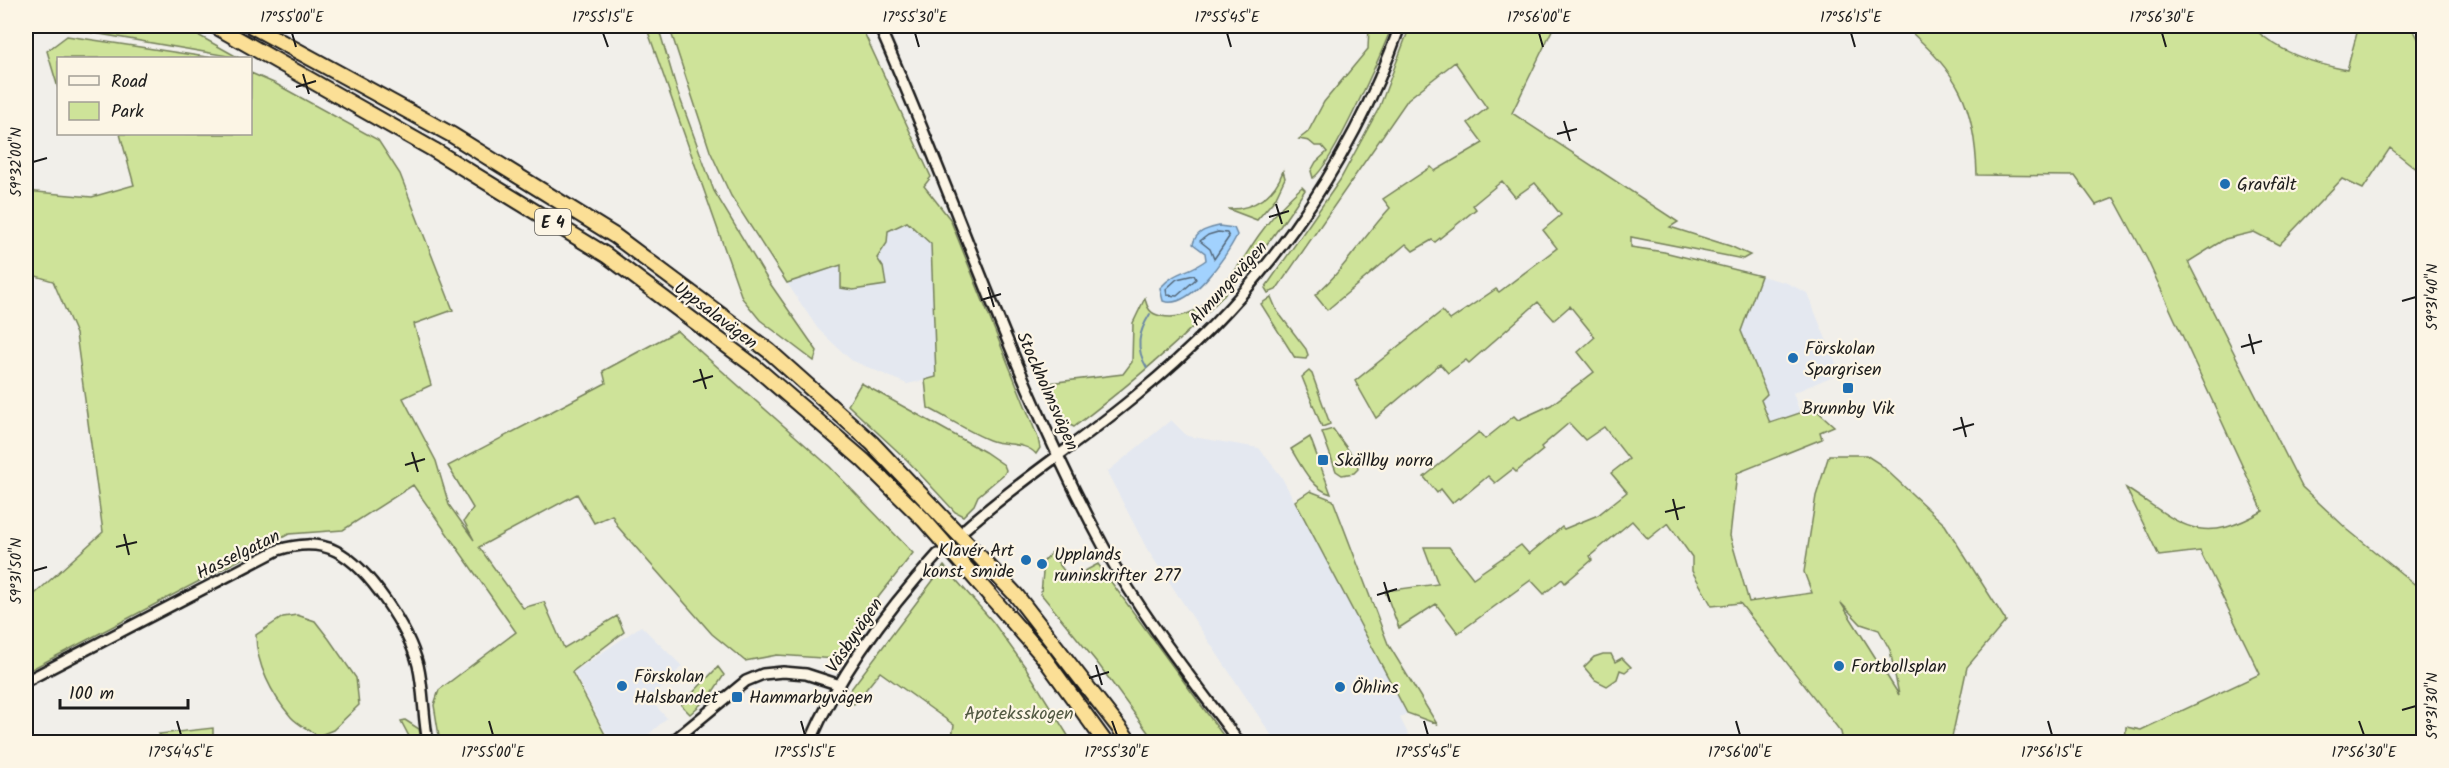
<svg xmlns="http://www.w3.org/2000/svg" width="2449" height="768" font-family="Kalam,sans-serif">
  <rect width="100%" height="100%" fill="#f1efea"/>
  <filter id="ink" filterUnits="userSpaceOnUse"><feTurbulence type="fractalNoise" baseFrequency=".0167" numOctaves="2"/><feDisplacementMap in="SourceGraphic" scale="12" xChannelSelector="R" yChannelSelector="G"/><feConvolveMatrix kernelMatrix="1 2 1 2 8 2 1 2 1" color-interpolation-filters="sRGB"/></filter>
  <g filter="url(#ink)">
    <path fill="#e4e8f0" d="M906 222 931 244 936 378 907 384 851 360 818 329 787 283 841 265V288L853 290 886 285 883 267 877 258 887 243 888 231Z
      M1761 276 1787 283 1807 293 1840 373 1793 393 1800 413 1770 424 1761 400 1766 394 1741 331Z
      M1171 420 1187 436 1259 448 1281 476 1407 713 1400 718 1412 742H1276L1147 549 1107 472Z
      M641 626 682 666 650 700 667 718 640 742H611L574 672Z"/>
    <path fill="#cee399" stroke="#75805a" stroke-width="1.5" fill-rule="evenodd" d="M76 26H182L239 58 71 29Z
      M646 26H658L677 90 714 191 769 282 817 351 814 361 760 320 742 298Z
      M669 26H861L931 177 924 186 950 219 1038 438 1040 448 1036 454C1027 443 1009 445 996 442 980 439 945 416 928 408L925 380 936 377 931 244 907 222 888 231 887 243 877 258 883 267 886 285 853 290 841 288V265L787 283 731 196 710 151Z
      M1369 26H1392C1382 52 1333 164 1313 178L1311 171 1316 162 1327 152 1322 146H1315L1309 141 1299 139 1308 132 1324 102 1368 49Z
      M1410 26H1554L1512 113 1678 222 1670 227 1730 246 1750 255 1743 259 1631 237V247L1664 252 1761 276 1741 331 1767 394 1761 400 1770 423 1800 413 1806 401 1834 426 1820 432 1822 439 1737 473 1730 536 1749 602 1812 593 1804 572 1816 496 1829 455H1866L1880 464 1945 525 2006 621 1967 667 1951 742H1843L1841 732 1740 603 1712 606 1692 571V557L1668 523 1648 539 1632 521 1590 556 1592 560 1565 583 1562 579 1544 594 1531 580 1458 633 1436 604 1399 628 1385 591 1438 584 1424 547H1449L1473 578 1521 545 1529 554 1562 527 1564 529 1598 515 1627 492 1611 473 1629 459 1604 427 1585 440 1569 423 1541 447 1543 450 1516 472 1513 469 1495 483 1488 476 1460 499 1458 498 1452 503 1441 489 1437 493 1424 477 1479 432 1485 439 1514 416 1518 420 1551 405 1594 372 1578 352 1595 337 1570 306 1554 320 1538 302 1469 363 1466 360 1448 373 1440 364 1376 418 1355 381 1442 311 1450 320 1496 289 1499 292 1557 248 1543 230 1561 215 1535 183 1515 197 1502 181 1473 205 1476 209 1435 242 1432 240 1413 251 1406 244 1327 310 1315 295C1344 270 1364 236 1390 208L1383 199 1431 167 1435 171 1483 143 1468 123 1487 108 1455 62 1408 99 1276 290 1268 293 1265 288 1340 180 1380 106ZM1841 603 1861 624 1879 630 1890 650 1899 695Z
      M1904 26H2251C2279 52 2310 63 2347 70L2358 29 2392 33 2413 29 2423 48V174L2390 148 2363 189 2342 179 2279 245 2254 232 2225 239 2188 262 2302 487 2348 530 2423 591V742H2125L2126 727 2141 730 2260 674 2200 551 2159 556 2126 488C2182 524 2198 548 2263 511L2147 259 2114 198 2096 205 2075 176 1977 175C1975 104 1958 72 1904 26Z
      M67 36 213 58H58V88L47 51Z
      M251 73 276 84 378 140 400 174 453 310 414 324 431 385 403 398 436 461 449 505 474 540 464 521 473 508 448 466 606 383 603 371 677 331 830 467 913 553 866 613 837 659 777 655 745 661 712 634 618 527 612 515 594 523 577 494 479 547 523 608 544 602 564 648 617 616 624 632 572 672 609 742H440L434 705 439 690 516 632 413 485 343 530 289 534 26 672V602L103 532 76 334 53 281 26 273V191L92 197 134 185 120 134H250Z
      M1283 171 1285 178 1275 199 1257 220 1228 209C1253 210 1275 195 1283 171Z
      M1302 187 1305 190C1241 290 1167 356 1074 427L1064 422 1049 383 1123 374 1132 362 1133 323 1145 298C1147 308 1150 314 1161 316 1208 325 1237 266 1259 235 1271 218 1286 201 1302 187Z
      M1271 297 1277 311 1306 349 1308 355 1306 359 1295 358 1261 304Z
      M1309 371 1312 374 1330 424 1322 427 1302 377Z
      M861 383 985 452 1004 465 1006 470 1005 473 978 496 974 505 963 516 955 512 907 460 848 405Z
      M1333 429 1357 462 1358 469 1354 473 1342 475 1336 471 1322 432Z
      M1310 437 1331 494C1312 489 1301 465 1291 449Z
      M1310 491 1333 500 1388 644 1437 724 1407 713 1295 501Z
      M1051 553 1070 579 1098 564 1228 742H1155L1099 665 1041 594 1044 561Z
      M944 566 993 622 1026 668 1072 742H951L954 725 880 672 854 704 842 701Z
      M297 615 315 621 329 639 356 678 359 705 333 730 318 736C310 730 298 725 291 717 272 695 256 664 256 635L283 617Z
      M1603 654H1611L1615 662 1622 658 1631 667 1625 672 1620 670 1617 679 1607 686 1595 680 1584 667 1594 657Z
      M718 667 724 675 710 696 690 714 681 705Z
      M405 720 419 729 422 742H412L401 721Z
      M213 728V742H166L159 734Z"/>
    <path fill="#a2d2fe" stroke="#6c89a4" stroke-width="1.5" d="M1219 226 1234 228 1237 235C1227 256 1189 311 1163 301L1160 288C1177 269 1188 274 1206 260L1205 253 1193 244C1196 231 1207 229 1219 226Z"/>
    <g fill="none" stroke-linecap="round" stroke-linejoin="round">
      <path stroke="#526576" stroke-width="1.5" d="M1218 232 1227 233 1229 237 1214 259 1210 249 1200 241 1208 235Z
        M1194 275 1196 279 1177 296 1167 295 1166 289 1177 279Z"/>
      <path stroke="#6c89a4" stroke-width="2" d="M1147 368C1135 348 1138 333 1150 314"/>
      <g stroke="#1c1c1c" stroke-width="14">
        <path id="minor" d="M879 26C956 199 1014 382 1105 549 1143 618 1192 679 1239 742
          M966 528C1020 480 1082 441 1138 394 1257 297 1349 171 1400 26
          M26 681 278 550C298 544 317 542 336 551 369 567 409 630 418 665 424 691 423 717 428 742
          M672 742 746 681 763 674 783 672 806 674 840 685
          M810 742C840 672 887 610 938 554"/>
      </g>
      <g stroke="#1c1c1c" stroke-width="18">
        <path id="highway" d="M215 26 434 150 606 255 754 366 863 460 924 520 1042 655 1105 742
          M252 26 452 135 615 236 769 351 872 443 1016 595 1130 742"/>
      </g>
      <use href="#minor" stroke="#fcf5e5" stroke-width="9"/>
      <use href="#highway" stroke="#fbdf96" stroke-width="14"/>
    </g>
  </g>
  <path fill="none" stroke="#1c1c1c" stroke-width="2" d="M292 33 296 47M603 33 608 47M915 33 919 47M1227 33 1231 47M1539 33 1543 47M1851 33 1855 47M2162 33 2166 47M303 74 309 94M296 87 316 81M1564 121 1570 141M1557 134 1577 129M33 162 47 158M1276 204 1282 224M1269 217 1289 211M988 287 994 307M981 300 1001 294M2402 301 2416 297M2249 334 2254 354M2241 347 2262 341M700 369 706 389M693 382 713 376M1961 417 1966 437M1953 430 1974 424M412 452 418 472M405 465 425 459M1673 499 1678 520M1665 512 1685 507M124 534 129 555M116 547 137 542M33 571 47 567M1384 582 1390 602M1377 595 1397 589M1096 665 1102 685M1089 678 1109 672M2402 710 2416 706M177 721 181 735M489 721 493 735M801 721 805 735M1112 721 1117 735M1424 721 1428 735M1736 721 1740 735M2048 721 2052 735M2359 721 2364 735"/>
  <g fill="#1f6fb2" stroke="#fcf5e5" stroke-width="2">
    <circle cx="2225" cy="184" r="6"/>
    <circle cx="1793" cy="358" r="6"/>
    <rect x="1842" y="382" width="12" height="12" rx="3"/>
    <rect x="1317" y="454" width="12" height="12" rx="3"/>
    <circle cx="1026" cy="560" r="6"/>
    <circle cx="1042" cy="564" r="6"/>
    <circle cx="1839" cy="666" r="6"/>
    <circle cx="622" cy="686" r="6"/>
    <circle cx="1340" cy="687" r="6"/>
    <rect x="731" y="691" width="12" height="12" rx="3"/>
  </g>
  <g text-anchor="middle" stroke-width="4.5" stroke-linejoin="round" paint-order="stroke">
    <rect fill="#fcf5e5" stroke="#5f5d58" stroke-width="1.5" x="535" y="209" width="36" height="26" rx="4.5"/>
    <g font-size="16" font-weight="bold" fill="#1c1c1c">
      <text x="553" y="228">E 4</text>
    </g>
    <g font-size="18" fill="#1c1c1c" stroke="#fcf5e5" text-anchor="start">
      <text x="2237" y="190">Gravfält</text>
      <text x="1805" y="354">Förskolan<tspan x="1805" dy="21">Spargrisen</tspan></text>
      <text x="1848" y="414" text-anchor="middle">Brunnby Vik</text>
      <text x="1335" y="466">Skällby norra</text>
      <text x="1014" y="556" text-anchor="end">Klavér Art<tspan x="1014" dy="21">konst smide</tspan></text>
      <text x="1054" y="560">Upplands<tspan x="1054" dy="21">runinskrifter 277</tspan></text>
      <text x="1851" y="672">Fortbollsplan</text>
      <text x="634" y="682">Förskolan<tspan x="634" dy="21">Halsbandet</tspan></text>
      <text x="1352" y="693">Öhlins</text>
      <text x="749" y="703">Hammarbyvägen</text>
    </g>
    <g font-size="18" fill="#1c1c1c" stroke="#fcf5e5">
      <text transform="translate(1228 283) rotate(-48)" y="6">Almungevägen</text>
      <text transform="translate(716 315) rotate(37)" y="6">Uppsalavägen</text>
      <text transform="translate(1048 391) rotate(66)" y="6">Stockholmsvägen</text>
      <text transform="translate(238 554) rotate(-26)" y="6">Hasselgatan</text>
      <text transform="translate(854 635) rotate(-56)" y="6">Väsbyvägen</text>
    </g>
    <g font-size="18" fill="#515842" stroke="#fcf5e5">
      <text x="1019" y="719">Apoteksskogen</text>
    </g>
  </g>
  <rect width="2449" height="768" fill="none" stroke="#fcf5e5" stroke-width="66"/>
  <rect x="57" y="57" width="195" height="78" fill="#fcf5e5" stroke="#a29e95" stroke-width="1.5"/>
  <rect x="69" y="76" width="30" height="9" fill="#fcf5e5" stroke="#a29e95" stroke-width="1.5"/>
  <text x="111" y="87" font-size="18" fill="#1c1c1c">Road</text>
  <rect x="69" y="102" width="30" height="18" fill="#cee399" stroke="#a29e95" stroke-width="1.5"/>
  <text x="111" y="117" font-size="18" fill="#1c1c1c">Park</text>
  <path d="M60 699v9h128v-9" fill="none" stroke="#1c1c1c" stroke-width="3"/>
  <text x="69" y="699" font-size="18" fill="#1c1c1c" stroke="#fcf5e5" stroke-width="4.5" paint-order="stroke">100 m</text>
  <rect x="33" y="33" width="2383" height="702" fill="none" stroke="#1c1c1c" stroke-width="2"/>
  <g font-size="15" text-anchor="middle" fill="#1c1c1c">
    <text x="292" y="22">17°55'00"E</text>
    <text x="603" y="22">17°55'15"E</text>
    <text x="915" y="22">17°55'30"E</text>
    <text x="1227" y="22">17°55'45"E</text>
    <text x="1539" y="22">17°56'00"E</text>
    <text x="1851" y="22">17°56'15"E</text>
    <text x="2162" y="22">17°56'30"E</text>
    <text transform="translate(16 162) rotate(-90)" y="5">59°32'00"N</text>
    <text transform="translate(2432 297) rotate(-90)" y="5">59°31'40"N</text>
    <text transform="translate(16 571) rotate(-90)" y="5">59°31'50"N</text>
    <text transform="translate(2432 706) rotate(-90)" y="5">59°31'30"N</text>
    <text x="181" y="757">17°54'45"E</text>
    <text x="493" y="757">17°55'00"E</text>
    <text x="805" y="757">17°55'15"E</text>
    <text x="1117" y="757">17°55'30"E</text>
    <text x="1428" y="757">17°55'45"E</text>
    <text x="1740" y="757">17°56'00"E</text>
    <text x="2052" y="757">17°56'15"E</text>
    <text x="2364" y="757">17°56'30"E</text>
  </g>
</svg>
